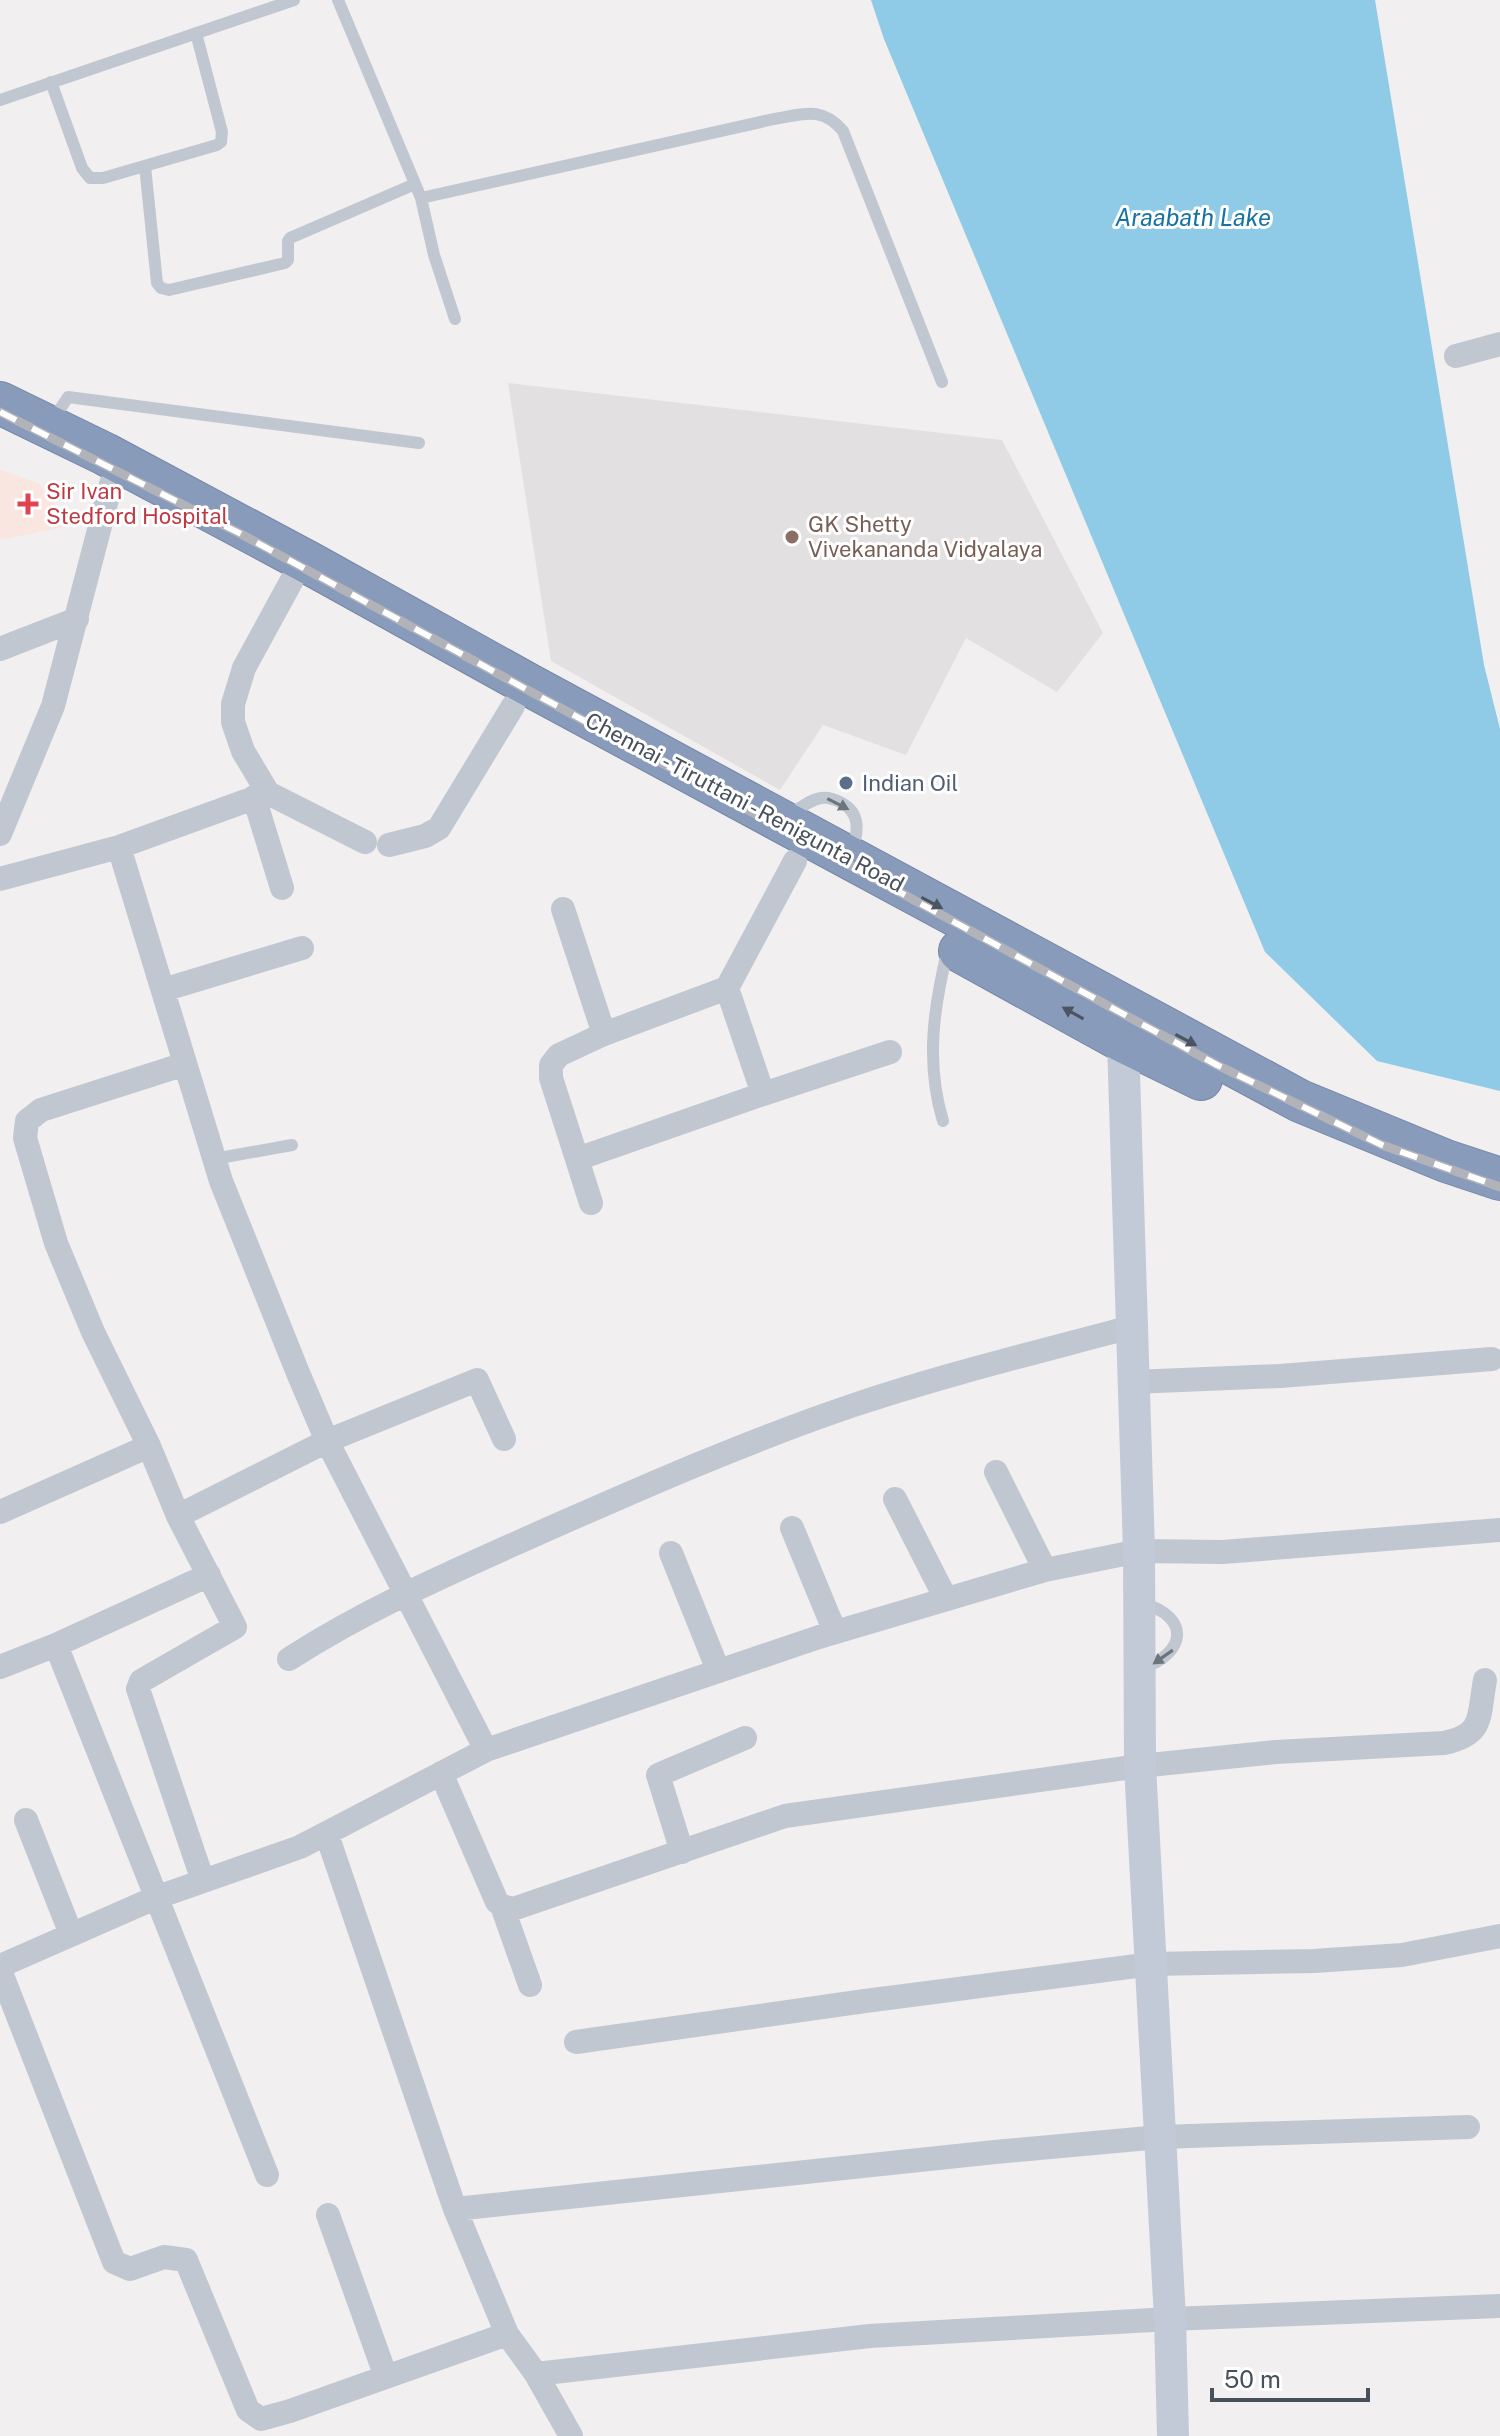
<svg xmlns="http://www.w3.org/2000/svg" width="1500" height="2436" font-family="'Public Sans',sans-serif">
  <rect width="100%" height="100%" fill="#f1efef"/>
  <path fill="#e2e0e0" d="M508 383 1002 440 1103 633 1057 692 966 638 906 755 823 725 780 790 551 661Z"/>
  <path fill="#f9e6e0" d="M0 470 38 483 72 525 0 540Z"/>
  <path fill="#8fcae7" d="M871 0H1375L1484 665 1500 729V1091L1377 1061 1265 952 884 39Z"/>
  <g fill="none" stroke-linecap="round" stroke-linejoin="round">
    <g stroke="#7486a7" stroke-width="44">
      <path id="highway" d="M0 403 105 454 311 564 531 686 1300 1101 1446 1161 1500 1179
        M960 951 1123 1041 1201 1079"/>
    </g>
    <path stroke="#c0c7d0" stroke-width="12" d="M338 0 421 198 434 255 455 319
      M51 82 82 168 90 178H103L217 145 221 142 222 132 196 33
      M0 100 294 0
      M145 166 157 283 161 288 169 290 285 263 288 260V241L290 238 415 184
      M421 198 774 119C804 114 822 106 843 131L942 382
      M52 421 68 397 419 443
      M787 817C797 810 809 800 821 798 827 797 834 799 840 802 862 813 858 832 852 852
      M943 1121C925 1062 934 1006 948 948
      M214 1159 292 1145
      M1141 1669C1187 1653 1191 1617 1142 1603"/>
    <path stroke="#c0c7d0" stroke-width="24" d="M1456 356 1500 344
      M292 580 244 668 233 704V722L243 751 268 793 365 842
      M0 649 77 619
      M254 797 282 888
      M0 834 53 706 111 484
      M389 845 425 836 439 828 513 706
      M119 847 221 1181 298 1373 327 1441 486 1750
      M0 879 119 847 268 793
      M563 909 604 1034
      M727 988 604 1034 559 1055 551 1065V1078L577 1159 763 1094 727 988 795 861
      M163 990 302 948
      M185 1064 41 1110 27 1121 25 1138 56 1243 93 1332 149 1446 178 1516 235 1627 141 1681 138 1689 203 1881
      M763 1094 890 1052
      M577 1159 591 1203
      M1133 1382 1280 1376 1492 1359
      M996 1472 1045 1570
      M895 1499 946 1599
      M0 1512 149 1446
      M178 1516 327 1441 477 1380 504 1439
      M792 1528 835 1632
      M671 1553 718 1670
      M209 1575 56 1645 267 2175
      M289 1659C371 1606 459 1569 548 1529 648 1485 748 1441 851 1406 943 1375 1038 1352 1131 1327
      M0 1667 56 1645
      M441 1773 497 1902 502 1906 513 1909 785 1816 1140 1766 1276 1752 1444 1743C1485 1734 1478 1717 1485 1680
      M26 1820 71 1934
      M327 1835 455 2209 507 2334 536 2374 571 2436
      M682 1852 658 1775 745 1738
      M502 1906 530 1985
      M0 1966 155 1898 300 1847 486 1750 819 1637 1045 1570 1139 1551 1223 1552 1500 1530
      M0 1970 114 2262 130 2269 164 2257 186 2260 248 2410 261 2419 290 2411 507 2334
      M576 2042 865 2001 1152 1964 1314 1961 1402 1955 1500 1936
      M455 2209 995 2152 1160 2137 1468 2127
      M328 2215 386 2377
      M536 2374 870 2336 1170 2319 1500 2306"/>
    <path stroke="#c2cad7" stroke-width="32" d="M1132 1023 1123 1041 1139 1551 1140 1766 1170 2319 1173 2436"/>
    <use href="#highway" stroke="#899bbb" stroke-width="42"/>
    <g stroke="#b1b3b9" stroke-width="9">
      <path id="rail" d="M0 412 241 534 1217 1065 1382 1145 1500 1187"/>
    </g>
    <use href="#rail" stroke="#fff" stroke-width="6" stroke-dasharray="18" stroke-linecap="butt"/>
  </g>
  <defs><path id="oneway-solid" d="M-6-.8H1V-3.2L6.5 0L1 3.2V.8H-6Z" transform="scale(2)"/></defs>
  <g fill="#6c747e">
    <use href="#oneway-solid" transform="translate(838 804) rotate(27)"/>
    <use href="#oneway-solid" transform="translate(1163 1657) rotate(145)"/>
  </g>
  <g fill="#4b5460">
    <use href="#oneway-solid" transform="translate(932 903) rotate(28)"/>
    <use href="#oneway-solid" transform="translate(1073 1013) rotate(-151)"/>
    <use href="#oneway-solid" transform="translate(1186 1040) rotate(28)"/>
  </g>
  <path fill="#e0444e" stroke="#fff" stroke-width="3" d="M24 492h8v8h8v8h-8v8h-8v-8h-8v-8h8z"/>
  <circle fill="#8d6e63" stroke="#fff" stroke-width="3" cx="792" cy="537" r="8"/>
  <circle fill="#5c6f8a" stroke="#fff" stroke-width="3" cx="846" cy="783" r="8"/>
  <g text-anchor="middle" stroke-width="6" stroke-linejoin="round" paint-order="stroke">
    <g font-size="22" fill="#be3a42" stroke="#fff" text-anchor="start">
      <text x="46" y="499">Sir Ivan<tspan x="46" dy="25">Stedford Hospital</tspan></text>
    </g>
    <g font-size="22" fill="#785e54" stroke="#fff" text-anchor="start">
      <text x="808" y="532">GK Shetty<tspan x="808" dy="25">Vivekananda Vidyalaya</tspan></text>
    </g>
    <g font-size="22" fill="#4e5e75" stroke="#fff" text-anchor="start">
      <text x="862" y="791">Indian Oil</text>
    </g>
    <g font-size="22" fill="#48505b" stroke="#fff">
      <text transform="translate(745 802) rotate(28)" y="8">Chennai - Tiruttani - Renigunta Road</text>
    </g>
    <g font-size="24" font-style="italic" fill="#1473a2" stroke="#fff">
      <text x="1193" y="226">Araabath Lake</text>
    </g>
  </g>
  <path d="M1212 2388v12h156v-12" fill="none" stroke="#48505b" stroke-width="4"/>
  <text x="1224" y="2388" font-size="24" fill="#48505b" stroke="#ffffff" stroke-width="6" paint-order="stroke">50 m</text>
</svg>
